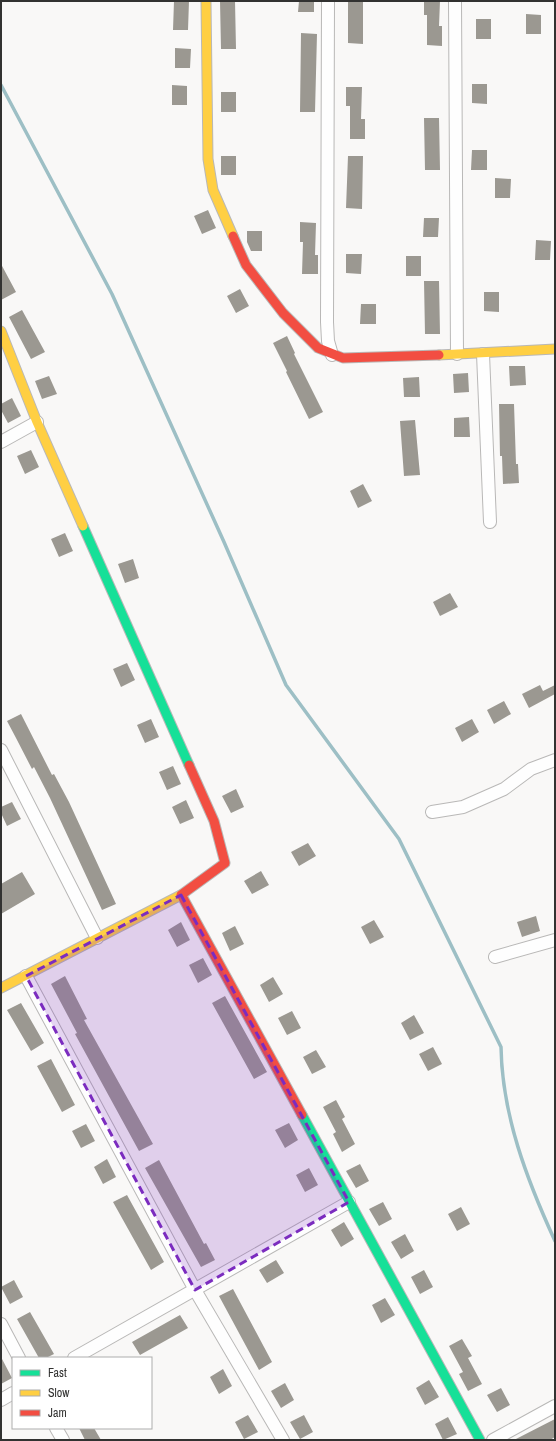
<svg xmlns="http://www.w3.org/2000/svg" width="556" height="1441" font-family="'Archivo Narrow',sans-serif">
  <rect width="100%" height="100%" fill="#f9f8f7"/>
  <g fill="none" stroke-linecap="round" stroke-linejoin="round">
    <path stroke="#9dbfc5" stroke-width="3.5" d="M1 85 112 294 224 542 286 685 399 839 501 1047C502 1115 527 1180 555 1241"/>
  </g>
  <path fill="#9b9891" d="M174 1H189L188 30H173Z
    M220 1H235L236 49H221Z
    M299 1H314V12H298Z
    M348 1H363V44L348 43Z
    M424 1H440L439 26H442V46L427 45V15H424Z
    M526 14 541 15V34H526Z
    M476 19H491V39H476Z
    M301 33 317 34 315 112H300Z
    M175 48 191 49 190 68H175Z
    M472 84H487V104L472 103Z
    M172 85 187 86V105H172Z
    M346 87H362L361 119H365V139H350V106H346Z
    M221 92H236V112H221Z
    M424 118H439L440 170H425Z
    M472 150H487V170H471Z
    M221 156H236V175H221Z
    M348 156H363L362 209 346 208Z
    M495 178 511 179 510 198H495Z
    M208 210 216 228 202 234 194 216Z
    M424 218H439L438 237H423Z
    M300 222 316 223 315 255H318V274H302L303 242H300Z
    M247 231H262V251H251L247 242Z
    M536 240 551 241 550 260H535Z
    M346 254H362L361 274 346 273Z
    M406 256H421V276H406Z
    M1 264 16 292 1 300Z
    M424 281H439L440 334H425Z
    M240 289 249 306 236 313 227 296Z
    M484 292H499V312L484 311Z
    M361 304H376V324H360Z
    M22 310 45 352 31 359 9 317Z
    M287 336 295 353 294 354 323 412 309 419 286 372 287 371 273 343Z
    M509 366H525L526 385 510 386Z
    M468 373 469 392 454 393 453 374Z
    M49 376 57 394 42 399 35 381Z
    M419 377 420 397H404L403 378Z
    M12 398 21 416 8 423 1 410V404Z
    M499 404H514L516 464H518L519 483 503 484 502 456H500Z
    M469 417 470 437H454V418Z
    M415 420 420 475 404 476 400 421Z
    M31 450 39 467 25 474 17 456Z
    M363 484 372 501 358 508 350 491Z
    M65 533 73 551 59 557 51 539Z
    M133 559 139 578 125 583 118 564Z
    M450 593 458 607 440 616 433 602Z
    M127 663 135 680 121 687 113 669Z
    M540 685 543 691 555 685V694L529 708 522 694Z
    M504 701 511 714 494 724 487 710Z
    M21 714 52 775 54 774 69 802 116 904 102 910 50 798 34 767 32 769 16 738 7 721Z
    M151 719 159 737 145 743 137 725Z
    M472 719 479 732 462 742 455 728Z
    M173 766 181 784 167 790 159 772Z
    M236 789 244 807 231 813 222 796Z
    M186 800 194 818 180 824 172 807Z
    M12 802 21 819 7 826 1 813V807Z
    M308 843 316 856 299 866 291 852Z
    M261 871 269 885 252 894 244 881Z
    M22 872 35 894 1 914V884Z
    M536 916 540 931 522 937 517 922Z
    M374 920 384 937 370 944 361 927Z
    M181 922 190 940 177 947 168 930Z
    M235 926 244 944 230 951 222 933Z
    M203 958 212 975 198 983 189 965Z
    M65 976 87 1019 84 1020 153 1144 139 1151 75 1034 77 1033 51 984Z
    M273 977 283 994 269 1002 260 985Z
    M225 996 267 1072 254 1079 212 1003Z
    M21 1003 44 1043 31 1051 7 1010Z
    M292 1011 301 1028 287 1035 278 1018Z
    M414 1015 424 1033 410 1040 401 1023Z
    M433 1047 442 1064 428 1071 419 1054Z
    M316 1050 326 1067 312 1074 303 1057Z
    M51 1059 75 1105 62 1112 37 1066Z
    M336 1100 345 1117 342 1119 355 1144 342 1152 333 1134 336 1132 323 1107Z
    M289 1123 298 1140 285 1148 275 1130Z
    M86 1124 95 1141 81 1148 72 1131Z
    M107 1159 116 1177 103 1184 94 1167Z
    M159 1160 204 1244 206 1243 215 1260 201 1267 145 1168Z
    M360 1164 369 1181 356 1188 346 1171Z
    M309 1168 318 1185 305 1192 296 1175Z
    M127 1195 164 1262 151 1270 113 1202Z
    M383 1202 392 1219 379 1226 369 1209Z
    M461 1207 470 1224 457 1231 448 1214Z
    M344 1222 354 1239 341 1247 331 1230Z
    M405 1234 414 1251 401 1259 391 1242Z
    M276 1260 284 1273 267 1283 259 1270Z
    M424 1270 433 1287 420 1294 411 1277Z
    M14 1280 23 1297 10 1304 1 1287Z
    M233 1289 272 1362 259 1370 219 1296Z
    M385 1298 395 1315 381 1323 372 1305Z
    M30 1312 54 1354 46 1358H39L17 1319Z
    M180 1315 188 1328 140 1355 132 1342Z
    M462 1339 472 1356 468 1358 482 1384 468 1391 459 1374 463 1372 449 1346Z
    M1 1357 12 1378 1 1384Z
    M223 1369 232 1386 219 1394 210 1377Z
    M429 1380 439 1397 425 1405 416 1388Z
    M285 1383 294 1400 281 1408 271 1391Z
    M501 1388 510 1405 497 1412 487 1395Z
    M248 1415 258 1432 244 1439 235 1422Z
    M304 1415 313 1432 300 1439 290 1422Z
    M448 1417 457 1434 443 1440 435 1424Z
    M555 1419V1437L550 1440H514Z
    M79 1428H94L101 1440H85Z"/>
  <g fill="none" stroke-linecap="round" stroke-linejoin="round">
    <g stroke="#b9b8b7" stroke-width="14">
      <path id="street" d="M328 1 327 322 328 341 332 355
        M455 1 457 354
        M483 354 490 522
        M1 442 37 422
        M1 750 97 938
        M432 812 463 807 504 789 531 769 555 760
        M495 957 555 940
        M26 976 195 1290 283 1440
        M1 1324 19 1358
        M74 1358 349 1202
        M1 1400 13 1393
        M56 1428 63 1440
        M493 1440 555 1406"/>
    </g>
    <g stroke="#b9b8b7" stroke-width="11">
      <path id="fast" d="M83 526 189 765
        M302 1115 480 1440"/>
    </g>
    <g stroke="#b9b8b7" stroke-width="11">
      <path id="slow" d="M206 1 208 159 213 190 233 236
        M1 331 37 422 83 526
        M439 355 555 349
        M1 988 181 895 183 898"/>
    </g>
    <g stroke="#b9b8b7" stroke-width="11">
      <path id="jam" d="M233 236 246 265 283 313 318 348 343 358 439 355
        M181 895 225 863 214 821 189 765
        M183 898 302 1115"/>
    </g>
    <use href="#street" stroke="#fefefe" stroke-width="12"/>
    <use href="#fast" stroke="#16e098" stroke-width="9"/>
    <use href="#slow" stroke="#ffcf43" stroke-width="9"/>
    <use href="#jam" stroke="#f24e42" stroke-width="9"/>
  </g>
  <path fill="#7b2cbf" fill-opacity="0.2" stroke="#7b2cbf" stroke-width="3" stroke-dasharray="8 5" stroke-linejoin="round" d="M181 895 349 1202 195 1290 26 976Z"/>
  <rect width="556" height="1441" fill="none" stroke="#323231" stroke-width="4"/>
  <rect x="12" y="1357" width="140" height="72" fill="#ffffff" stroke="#adadad"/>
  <rect x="20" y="1370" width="20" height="6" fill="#16e098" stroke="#adadad"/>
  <text x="48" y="1377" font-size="12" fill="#323231">Fast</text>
  <rect x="20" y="1390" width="20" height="6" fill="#ffcf43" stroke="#adadad"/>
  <text x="48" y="1397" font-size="12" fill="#323231">Slow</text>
  <rect x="20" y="1410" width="20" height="6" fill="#f24e42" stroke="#adadad"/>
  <text x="48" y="1417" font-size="12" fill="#323231">Jam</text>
</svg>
